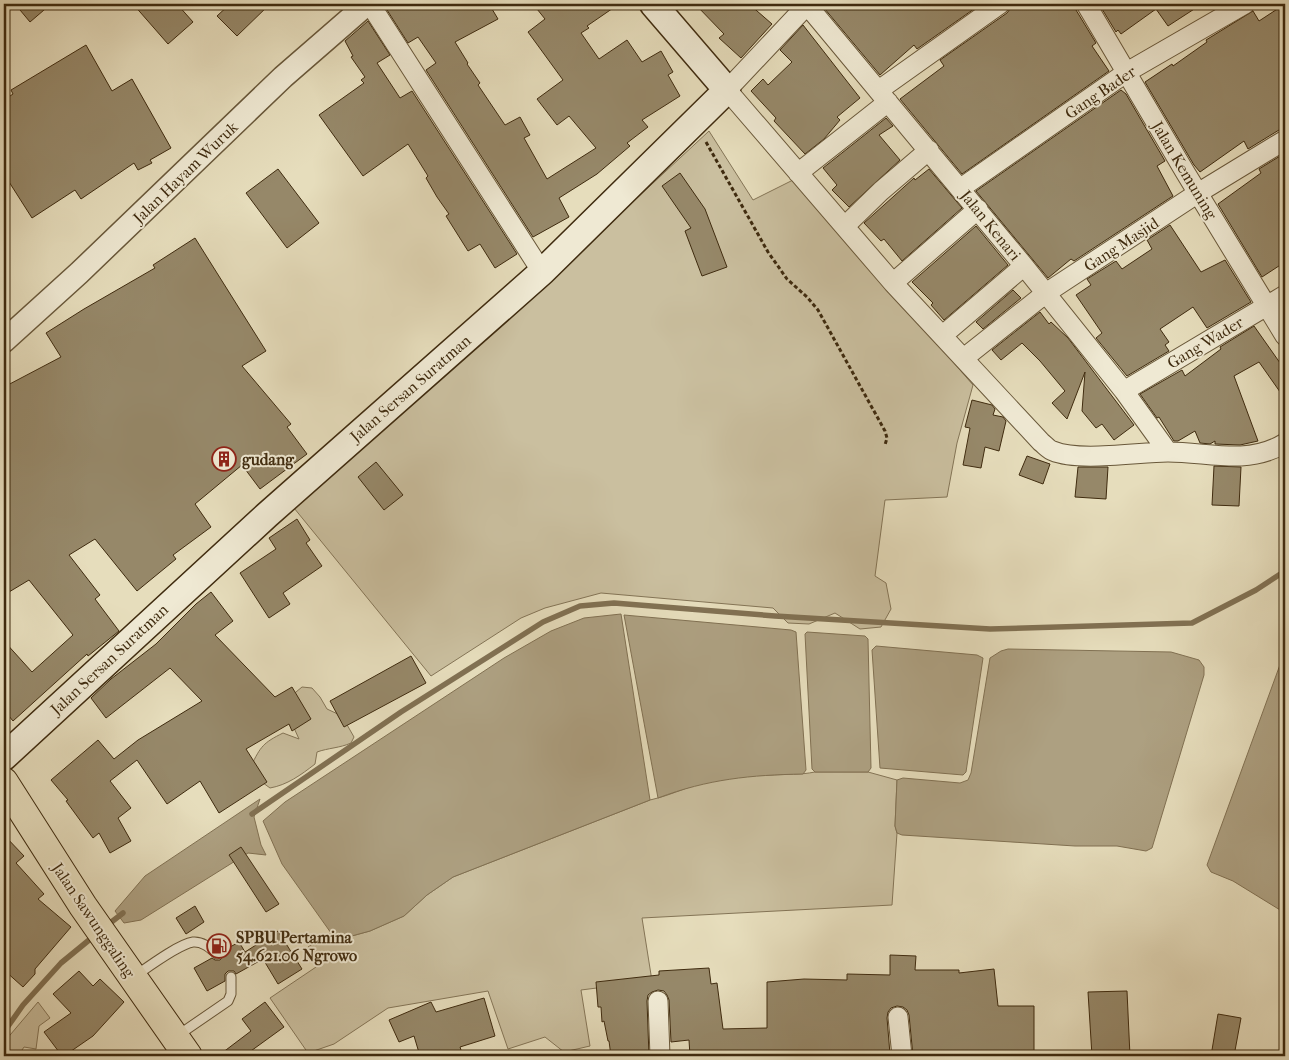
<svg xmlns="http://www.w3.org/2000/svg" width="1289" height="1060" font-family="'IM FELL French Canon',serif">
  <rect width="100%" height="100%" fill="#e6ddbc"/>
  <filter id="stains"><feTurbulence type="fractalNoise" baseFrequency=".004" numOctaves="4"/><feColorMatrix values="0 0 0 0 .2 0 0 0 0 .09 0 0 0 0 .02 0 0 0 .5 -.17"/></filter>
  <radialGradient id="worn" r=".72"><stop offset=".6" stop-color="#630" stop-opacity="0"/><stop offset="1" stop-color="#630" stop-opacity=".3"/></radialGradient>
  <path fill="#cabf9f" stroke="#847557" d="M709 131 753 200 795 179 973 385 957 443 947 497 885 500 875 576 886 583 891 609 881 627 860 629 835 613 809 624 788 623 773 608 601 593 545 608 521 618 431 676 294 508 549 280Z
    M302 687 312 688 320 697 327 709 342 716 354 737 351 743C340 748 328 748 317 752L315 764C301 775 287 785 270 788L259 780 251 766C261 746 263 743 283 733L299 739 284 706 290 697Z
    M815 772H868L897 780 895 826 897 833 892 905 642 918 652 981 581 990 590 1046 564 1052 545 1037 508 1049 488 991 388 1008 334 1044 308 1053 270 998 319 965 308 947 331 933 348 937 370 931 404 916 427 895 453 877 650 800C673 795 694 783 717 780 735 777 754 775 772 775 787 774 800 775 815 772Z
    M38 1002 50 1018 39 1026 36 1049 24 1047 18 1056H4L5 1041Z"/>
  <path fill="#ada081" stroke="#817153" d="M621 614 650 800 453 877 427 895 404 916 370 931 348 937 331 933 282 864 263 821 285 802 504 658 551 631 584 618Z
    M624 615 791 630 796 632 806 770 803 774C751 775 708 779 658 798Z
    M807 632 865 636 868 639 871 768 868 772H815L812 769 805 634Z
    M876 646 977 655 983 658 966 772 963 775 880 768 872 650Z
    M1008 649 1171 652 1199 660 1204 667V675L1152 848 1146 851 1117 846H1075L902 835 897 833 895 826 897 780 903 778 960 783 968 780 971 773 990 658 1001 651Z
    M1285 651V913L1233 881 1211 872 1207 865Z
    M260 799 254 817 261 845 266 855 248 853 141 920 124 923 115 911 145 876Z"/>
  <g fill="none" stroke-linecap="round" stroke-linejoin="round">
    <path stroke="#817153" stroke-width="5.5" d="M252 814 401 712 543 622 580 606 614 603 775 616 990 629 1192 623 1256 590 1285 571
      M105 927 123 913
      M4 1032 23 1005 61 963 94 936"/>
  </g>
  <path fill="#968869" stroke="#3f2b0f" d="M15 4H51L30 22Z
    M133 4H177L193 22 168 44Z
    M230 4H270L237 36 217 16Z
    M394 4H489L498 19 455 42 468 63 467 64 480 83 478 85 505 125 520 117 530 135 524 138 547 179 596 148 569 116 557 125 537 99 563 80 528 32 545 19 533 4H619L587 26 589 28 581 33 599 59 627 40 642 62 661 51 673 72 668 75 680 96 642 120 648 127 627 143 630 146 597 174 559 198 569 217 533 237 426 70 436 63 418 37 408 43 387 10Z
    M695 4H749L772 24 741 58 719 38 724 34Z
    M828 4H981L917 49 914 45 880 75 824 8Z
    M1011 4H1075L1076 10 1096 43 1092 46 1109 71 962 174 900 99 944 66 940 60 1007 13 1010 9Z
    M1099 4H1202L1168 26 1156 9 1121 34 1118 30 1116 32Z
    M1285 4V129L1279 130 1248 149 1244 141 1200 172 1194 165 1145 82 1172 64 1173 66 1207 42 1206 40 1253 11 1259 21Z
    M368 21 390 55 377 63 400 98 412 91 517 254 495 268 480 244 468 251 446 216 449 214 437 197 426 178 428 176 408 144 363 176 319 115 364 83 361 80 365 77 351 57 353 56 345 41Z
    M803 25 860 98 837 117 840 120 824 139 805 154 774 121 776 118 751 91 763 79 768 85 792 62 780 50Z
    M86 45 112 91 132 79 171 148 150 160 152 163 138 170 134 163 81 199 75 190 32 218 4 174V100L13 94 11 90Z
    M1121 90 1126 94 1165 161 1157 166 1173 196 1074 261 1071 259 1048 278 976 191Z
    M886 118 893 126 879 135 900 160 849 207 832 190 837 185 823 168Z
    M1285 153V262L1262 277 1218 204 1261 173 1259 169Z
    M278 169 319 223 287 248 246 193Z
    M929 169 962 208 902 261 884 239 881 241 864 223 914 178 915 180Z
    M680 173 705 209 727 267 702 276 685 231 691 228 662 186Z
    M1170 225 1201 272 1225 260 1251 302 1207 328 1193 307 1160 329 1169 342 1165 345 1169 351 1127 376 1096 338 1102 333 1076 295 1091 285 1087 279 1116 261 1122 269 1152 249 1147 240Z
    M976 226 1008 265 944 320 931 305 933 303 912 282Z
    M195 238 266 351 242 366 291 424 287 427 307 454 260 489 242 465 195 504 211 527 173 555 176 559 137 591 95 539 69 555 100 595 95 599 119 631 88 656 87 654 13 721 4 710V641L32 672 73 635 29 580 4 595V387L61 357 46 333 84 309 155 268 153 265Z
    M1013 290 1021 298 983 329 976 322Z
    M1040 312 1049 324 1051 322 1068 338 1134 425 1114 440 1102 424 1096 428 1082 411 1085 372 1067 419 1052 403 1065 391 1040 361 1022 343 1001 360 992 350Z
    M1254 326 1285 370V399L1259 362 1234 376 1258 441 1240 445 1215 444V441L1210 444 1200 443 1195 431 1178 441H1174L1159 417 1157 418 1140 394 1182 370 1185 376 1221 349 1220 347Z
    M972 400 992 405 995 409 993 415 1003 417 1006 421 999 451 985 447 981 468 963 465 970 428 965 427Z
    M1027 456 1050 464 1043 484 1019 475Z
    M376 462 403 495 384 510 358 477Z
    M1214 466 1241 467 1239 506 1212 505Z
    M1078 467H1108L1106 499 1075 497Z
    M297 519 310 540 306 543 322 566 283 593 290 604 269 618 240 573 276 549 269 538Z
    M211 592 233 621 215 635 275 697 292 687 311 719 292 731 289 724 246 749 267 782 219 813 200 781 167 804 137 760 110 781 131 808 118 818 131 841 110 853 99 833 93 838 66 801 68 800 51 780 98 740 114 759 138 740 202 701 170 668 106 718 91 698 111 679 156 644 196 604Z
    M411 656 426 683 344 727 330 701Z
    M4 835 24 856 16 863 44 894 38 899 71 927 35 969V974L23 987 4 970Z
    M241 847 279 904 266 912 229 855Z
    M195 906 204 922 186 934 176 918Z
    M278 931 302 969 278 984 263 959 236 974 234 971H228L225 974V981L207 991 194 968 212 958 215 960H220L223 956V951L239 942 245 952Z
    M890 955 916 956 915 970H959V973L994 969 998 1006H1034V1056H913L909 1015 907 1010 903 1007 897 1006 891 1008 888 1012 887 1018 890 1054H848V1056H690L689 1040 671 1042 669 1000 667 995 664 991 658 990 652 992 648 995 647 1001 649 1056H611L609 1041H608L604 1021 602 1022 601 1007H598L596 982 659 975V971L709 968 711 984 717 983 723 1029 767 1028V982L804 979 847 980V974L890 975Z
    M79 971 93 986 100 979 124 1002 93 1036 64 1056H62L44 1032 71 1013 53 994Z
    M1127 991 1130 1056H1092L1088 992Z
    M484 998 495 1036 460 1047 463 1056H420L414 1036 399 1042 389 1020 431 1002 436 1012Z
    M265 1002 284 1027 244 1056H218L251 1031 242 1019Z
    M1218 1014 1241 1018 1234 1056H1211Z"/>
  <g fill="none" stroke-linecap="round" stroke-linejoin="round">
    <g stroke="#69583a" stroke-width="11">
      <path id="service" d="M135 976C148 967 179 944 193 942 203 941 211 949 217 954
        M177 1036 228 1001 231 994V977"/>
    </g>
    <g stroke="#69583a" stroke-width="21">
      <path id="minor" d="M370 4 542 272
        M808 4 727 90 893 283 1041 442C1045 445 1049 450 1053 451 1079 462 1139 452 1168 452 1193 452 1217 457 1241 456 1257 455 1272 451 1285 443
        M1086 4 1185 172 1285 336
        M807 5 1024 266 1124 391 1168 452
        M879 90 1000 4
        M798 173 888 102
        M961 188 1127 72 1245 4
        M845 226 881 191 929 150
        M893 283 978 209
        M943 335 1024 266
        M964 358 1046 293 1198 193 1285 140
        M1124 391 1285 295
        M658 1001 660 1056
        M898 1017 902 1056"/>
    </g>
    <g stroke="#69583a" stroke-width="25">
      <path id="tertiary" d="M4 341 79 273 283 77 367 4"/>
    </g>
    <g stroke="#3f2b0f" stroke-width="29">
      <path id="secondary" d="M4 757 267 515 542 272 727 90 653 4"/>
    </g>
    <g stroke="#3f2b0f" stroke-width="30">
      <path id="primary" d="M4 782 83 906 188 1056"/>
    </g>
    <path stroke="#3f2b0f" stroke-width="3" stroke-dasharray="4 2.5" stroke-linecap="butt" d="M706 142 768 252 787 279 807 297 818 310 885 431 887 438 885 445"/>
    <use href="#service" stroke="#efe9d3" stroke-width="9"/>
    <use href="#minor" stroke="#efe9d3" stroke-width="19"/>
    <use href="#tertiary" stroke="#efe9d3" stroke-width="22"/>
    <use href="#secondary" stroke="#efe9d3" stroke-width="26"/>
    <use href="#primary" stroke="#e6ddbc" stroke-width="28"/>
  </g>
  <defs>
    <g id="building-ring" transform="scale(1.25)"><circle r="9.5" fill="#efe9d3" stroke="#8f2418" stroke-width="1.5"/><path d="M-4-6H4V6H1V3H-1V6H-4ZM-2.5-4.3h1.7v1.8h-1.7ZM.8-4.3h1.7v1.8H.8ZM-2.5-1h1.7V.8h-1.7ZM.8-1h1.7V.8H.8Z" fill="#8f2418"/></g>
    <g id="fuel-ring" transform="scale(1.25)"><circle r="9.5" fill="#efe9d3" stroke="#8f2418" stroke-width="1.5"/><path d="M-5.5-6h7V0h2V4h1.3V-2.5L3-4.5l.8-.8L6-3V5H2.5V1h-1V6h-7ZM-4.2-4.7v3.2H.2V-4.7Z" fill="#8f2418"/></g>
  </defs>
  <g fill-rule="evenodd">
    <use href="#building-ring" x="224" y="459"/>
    <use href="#fuel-ring" x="219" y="946"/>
  </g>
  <g text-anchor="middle" stroke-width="4" stroke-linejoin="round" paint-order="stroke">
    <g font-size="16" fill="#3f2b0f" stroke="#efe9d3">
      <text transform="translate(1100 92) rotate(-34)" y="6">Gang Bader</text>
      <text transform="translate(1185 170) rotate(59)" y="6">Jalan Kemuning</text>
      <text transform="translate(185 172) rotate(-44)" y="6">Jalan Hayam Wuruk</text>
      <text transform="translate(991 225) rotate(51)" y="6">Jalan Kenari</text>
      <text transform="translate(1121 244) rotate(-33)" y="6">Gang Masjid</text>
      <text transform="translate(1205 342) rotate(-31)" y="6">Gang Wader</text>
      <text transform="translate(410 388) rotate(-41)" y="6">Jalan Sersan Suratman</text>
      <text transform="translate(109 659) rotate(-43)" y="6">Jalan Sersan Suratman</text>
      <text transform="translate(94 920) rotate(56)" y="6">Jalan Sawunggaling</text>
    </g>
    <g font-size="16" font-weight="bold" fill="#3f2b0f" stroke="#efe9d3" text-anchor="start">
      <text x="242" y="465">gudang</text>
      <text x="236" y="943">SPBU Pertamina<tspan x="236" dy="18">54.621.06 Ngrowo</tspan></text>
    </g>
  </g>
  <rect width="1289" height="1060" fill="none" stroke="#e6ddbc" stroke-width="20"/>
  <rect x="5" y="5" width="1279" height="1050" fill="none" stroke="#3f2b0f" stroke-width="2.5"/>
  <rect x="10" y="10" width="1269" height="1040" fill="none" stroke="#3f2b0f"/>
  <rect width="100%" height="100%" filter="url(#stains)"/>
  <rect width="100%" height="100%" fill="url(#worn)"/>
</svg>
